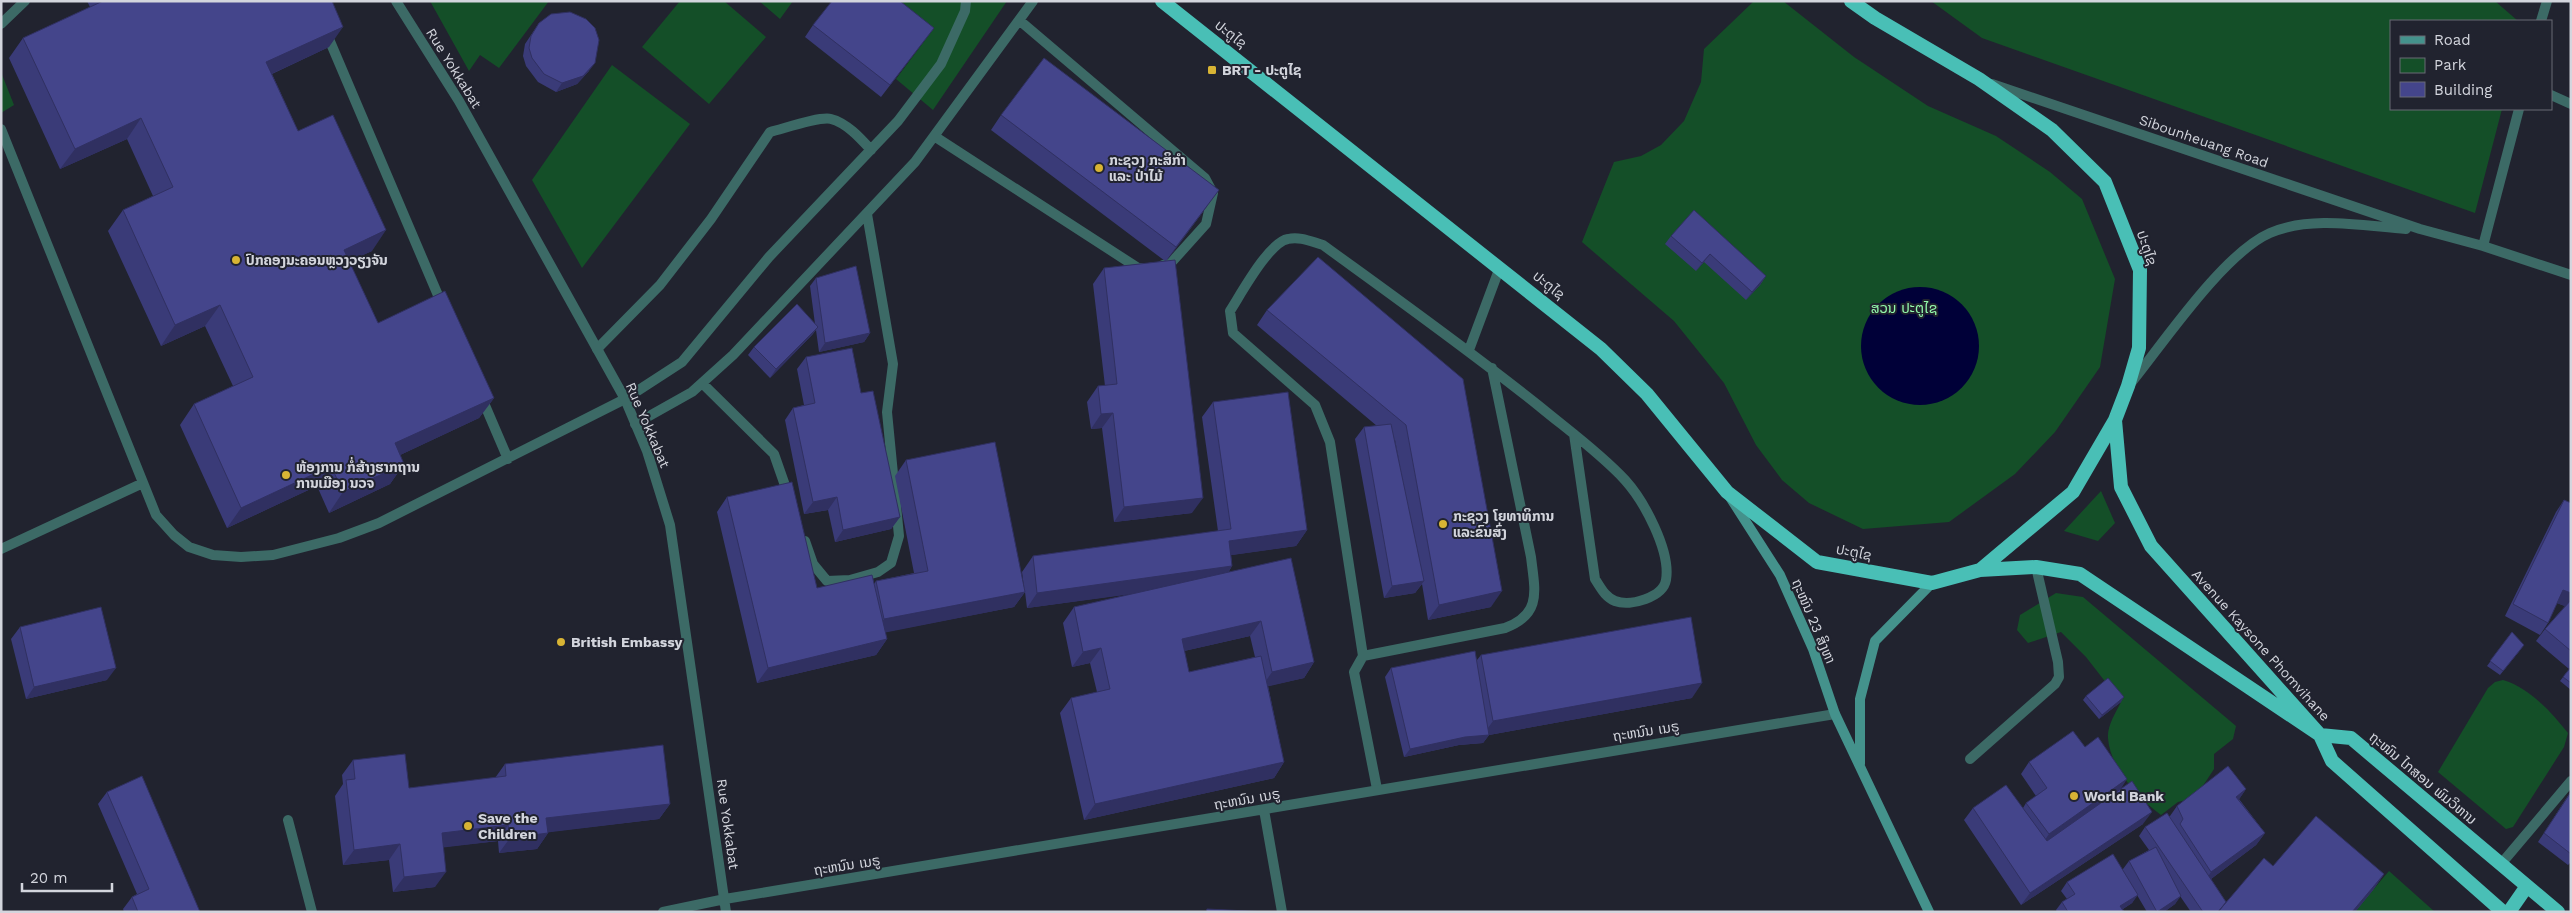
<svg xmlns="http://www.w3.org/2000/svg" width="2572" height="913" font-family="'Work Sans','Noto Sans Lao',sans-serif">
  <rect width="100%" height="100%" fill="#21232f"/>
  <path fill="#144f28" d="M430 1H549L499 68 480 55 469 71Z
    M680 1H724L766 37 709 104 642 47Z
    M759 1H793L780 19Z
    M876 1H1007L933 110 896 79 925 40Z
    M1754 1H1783L1854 57 1928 106 1996 136 2050 172 2082 199 2115 279 2100 367 2055 432 2015 474 1949 522 1863 529 1809 503 1782 480 1756 445 1724 383 1674 321 1582 242 1614 162 1641 156 1661 145 1684 121 1701 82 1704 49Z
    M1931 1H2495L2518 21H2391V109H2502L2475 213 1982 38Z
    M612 65 690 124 582 268 532 180Z
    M1 72 14 105 1 113Z
    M2101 491 2115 523 2098 541 2064 531Z
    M2056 593 2083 597 2236 726 2233 739 2214 754V769L2195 798 2178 802 2161 815C2138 798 2110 768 2108 738 2107 726 2116 712 2121 702L2086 657 2061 632 2028 643 2017 630 2020 615Z
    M2503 680C2530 688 2551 712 2568 733L2564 747 2513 827 2506 829 2438 772 2488 688 2495 682Z
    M2389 871 2435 912H2354Z"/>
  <path fill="#000038" d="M1861 346a59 59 0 1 1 118 0a59 59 0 1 1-118 0Z"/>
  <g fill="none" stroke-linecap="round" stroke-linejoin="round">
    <path stroke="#3c6a66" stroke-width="10" d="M1019 20 1205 178 1213 193 1206 224 1170 264 1163 265
      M1 24 25 1
      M326 32 443 307
      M2551 95 2571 104
      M1 129 156 515 174 535 189 547 213 555 241 557 273 555 339 538 379 523 625 399 682 362 769 257 898 121 941 64 965 11 966 1
      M934 136 1138 268H1144
      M597 349 660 285 711 219 770 132C783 129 820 116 831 119 847 123 861 139 871 150
      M1469 350 1500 267
      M702 383 774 454 788 494
      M481 396 508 459
      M635 424 692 392 733 355 915 162 1033 1
      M805 541 813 564 827 581 850 580 878 572 891 563 899 536 887 412 893 364 867 214
      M1 549 143 483
      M1363 656 1330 442 1315 405 1233 333 1230 311C1241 294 1269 242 1288 239 1300 236 1312 242 1323 245 1396 298 1469 350 1539 406 1568 430 1600 453 1625 480 1644 501 1671 551 1666 580 1663 597 1631 607 1615 601 1605 597 1601 588 1595 579L1574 434
      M1970 759 2055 684 2059 677 2058 662 2036 567
      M1377 789 1354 672 1363 656 1505 628C1542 614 1535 591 1531 557L1492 368
      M2501 864 2571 781"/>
    <path stroke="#3c6a66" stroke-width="10" d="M396 1 459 101 625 399 647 451 670 525 726 912
      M1264 810 1282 912
      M288 820 312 912
      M663 912 725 899 1835 714"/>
    <path stroke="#3c6a66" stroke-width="10" d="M2541 21 2547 1
      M1992 84 2420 229 2483 246 2571 275
      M2483 246 2519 109
      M2131 383C2164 342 2224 253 2270 233 2311 215 2364 226 2406 229"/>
    <path stroke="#44928c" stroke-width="10" d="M1730 497 1780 575 1813 649 1835 714 1929 912
      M1860 764V699L1875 641 1932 583"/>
    <path stroke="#49bfb6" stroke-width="14" d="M1162 1 1601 349 1647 394 1727 492 1817 562 1932 583 1980 570 2073 492 2115 420 2128 386 2139 348 2140 270 2105 182 2052 130 1979 79 1875 18 1851 1
      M2115 420 2121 487 2151 546 2320 735 2332 761 2503 912
      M1980 570 2036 567 2080 574 2320 735 2351 738 2558 912
      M2509 912 2527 886"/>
  </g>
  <path fill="#3a3b78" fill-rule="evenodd" d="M87 1H332L329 47 272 74 298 131 372 251 349 261 378 323 494 398 479 418 400 455 404 464 390 484 329 513 317 486 227 528 180 425 194 404 233 386 205 326 161 346 108 231 123 210 153 196 127 139 60 169 9 58 23 38 90 7Z
    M539 23 589 71 577 84 556 92 538 82 526 66 523 56 525 44Z
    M813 25 934 28 881 97 805 37Z
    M1001 115 1208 205 1166 261 1192 513 1114 522 1102 428 1091 429 1087 402 1098 386H1105L1093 284 1104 268 1165 261 991 130Z
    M1671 236 1766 276 1760 285 1746 300 1704 262 1696 271 1665 244Z
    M816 278 870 333 864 342 819 352 816 330 812 335 770 378 748 355 754 347 815 324 810 286Z
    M1267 310 1463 379 1491 607 1428 620 1422 584 1415 593 1384 598 1355 439 1364 427 1377 426 1257 325ZM1395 440V441L1401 470Z
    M806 357 861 393 900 517 891 529 835 542 828 510 804 514 785 420 793 408 804 405 797 369Z
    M1213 402 1307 530 1296 546 1231 555 1232 566 1228 573 1314 662 1304 678 1268 686 1284 762 1274 778 1084 820 1060 713 1071 698 1097 692 1090 663 1072 667 1063 623 1074 607 1136 593 1027 608 1025 592 1014 607 885 632 887 639 876 655 757 683 717 512 727 497 817 588 874 584 876 581 914 573 895 476 906 460 1024 588 1022 572 1033 556 1218 531 1202 417ZM1250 636 1255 657 1189 672 1184 651Z
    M2564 500 2571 503V690L2560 681 2569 669 2536 641 2545 629 2565 606 2557 603 2548 623 2540 635 2505 616 2556 512Z
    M20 627 107 680 26 699 11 639Z
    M2512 632 2521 649 2500 675 2487 666Z
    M1481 655 1692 698 1489 735 1483 743 1459 745 1404 757 1385 677 1391 668 1477 660Z
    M2086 696 2121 702 2099 719 2083 700Z
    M2085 747 2121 789 2143 824 2021 905 1964 820 1973 808H2023L2026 803 2036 796 2021 774 2029 762Z
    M353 760 409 788 495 778 505 764 670 804 659 819 547 832 548 833 537 849 499 853 498 841 443 847 435 887 393 892 389 860 343 865 335 796 343 784 342 775Z
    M2246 789 2239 799 2265 833 2256 845 2211 879 2226 902 2273 866 2384 874 2373 890 2355 912H2191L2180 896 2175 904 2164 912H2147L2137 895 2132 903 2123 909 2124 912H2057L2056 910 2062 902 2067 899 2061 891 2067 882 2123 869 2129 861 2149 850 2139 836 2145 827 2170 816 2177 806Z
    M2571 791V862L2568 865 2538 842Z
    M107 792 200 912H124L123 909 132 897 137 894 98 804Z"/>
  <path fill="#303061" d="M343 27 329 47 252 83 266 62Z
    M595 63 589 71 577 84 556 92 562 83Z
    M141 118 127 139 60 169 75 149Z
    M1219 190 1208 205 1166 262 1176 247Z
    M386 230 372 251 330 270 344 250Z
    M1710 254 1704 262 1696 271 1702 263Z
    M1766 276 1760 285 1746 300 1752 292Z
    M220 305 205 326 161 346 175 325Z
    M818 327 812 335 770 378 776 369Z
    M870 333 864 342 819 352 825 343Z
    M494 398 479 418 381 464 395 443Z
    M1113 413 1102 428 1091 429 1101 414Z
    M404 464 390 484 329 513 343 492Z
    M331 466 317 486 227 528 241 508Z
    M837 497 828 510 804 514 813 502Z
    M1203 498 1192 513 1114 522 1124 507Z
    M900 517 891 529 835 542 843 530Z
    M1307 530 1296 546 1218 557 1229 541Z
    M1232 566 1222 582 1027 608 1037 593Z
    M1424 581 1415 593 1384 598 1392 586Z
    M2563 590 2571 593V602L2567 607 2554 602Z
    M1502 591 1491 607 1428 620 1439 605Z
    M1025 592 1014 607 873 635 884 619Z
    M1261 621 1250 636 1171 654 1182 639Z
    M887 639 876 655 757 683 768 668Z
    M1101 648 1090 663 1072 667 1083 652Z
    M1314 662 1304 678 1261 688 1272 672Z
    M116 668 107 680 26 699 34 687Z
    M1702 683 1692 698 1489 735 1483 743 1459 745 1404 757 1410 749 1465 737 1483 735 1493 721Z
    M2124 697 2121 702 2099 719 2102 715Z
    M1284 762 1274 778 1084 820 1095 804Z
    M2127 779 2119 792 2040 847 2049 834Z
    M2246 789 2238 801 2236 797Z
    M670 804 659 819 535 834 546 818Z
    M2152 812 2143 824 2021 905 2030 893Z
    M508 825 498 841 431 849 442 833Z
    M548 833 537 849 499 853 510 838Z
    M2265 833 2256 845 2203 885 2211 872Z
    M400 844 389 860 343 865 354 850Z
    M446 872 435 887 393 892 404 877Z
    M2384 874 2373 890 2355 912H2352Z
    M2138 895 2132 903 2118 912 2120 906Z
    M2181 896 2175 904 2164 912H2157Z"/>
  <path fill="#44458b" stroke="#303061" d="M103 1H332L343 27 266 62 298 131 333 115 386 230 344 250 378 323 445 291 494 398 395 443 404 464 343 492 331 466 241 508 194 404 253 377 220 305 175 325 123 210 173 187 141 118 75 149 23 38Z
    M832 1H900L934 28 890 85 813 25Z
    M570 12 586 19 595 28 599 40 595 63 583 76 562 83 544 74 532 58 529 48 531 36 539 23 551 14Z
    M1044 58 1219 190 1176 247 1001 115Z
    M1694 210 1766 276 1752 292 1710 254 1702 263 1671 236Z
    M1318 257 1463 379 1502 591 1439 605 1406 425 1267 310Z
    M1175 260 1203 498 1124 507 1113 413 1101 414 1098 386 1117 384 1104 268Z
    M856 266 870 333 825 343 816 278Z
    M797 304 818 327 776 369 754 347Z
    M852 348 861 393 873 391 900 517 843 530 837 497 813 502 793 408 815 403 806 357Z
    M1288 392 1307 530 1229 541 1232 566 1037 593 1033 556 1231 529 1213 402Z
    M1391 424 1424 581 1392 586 1364 427Z
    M995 442 1025 592 884 619 876 581 928 571 906 460Z
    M792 482 817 588 872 575 887 639 768 668 727 497Z
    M2564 500 2571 503V593L2563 590 2548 623 2513 604Z
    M1291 558 1314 662 1272 672 1261 621 1182 639 1189 672 1261 656 1284 762 1095 804 1071 698 1110 689 1101 648 1083 652 1074 607Z
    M2571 600V651L2545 629Z
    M101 607 116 668 34 687 20 627Z
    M1691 617 1702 683 1493 721 1481 655Z
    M2512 632 2524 645 2503 671 2490 661Z
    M1475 651 1489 735 1465 737 1410 749 1391 668Z
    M2571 667V683L2563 677Z
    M2108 678 2124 697 2102 715 2086 696Z
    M2073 731 2085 747 2098 737 2127 779 2049 834 2026 803 2047 788 2029 762Z
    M663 745 670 804 546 818 548 833 510 838 508 825 442 833 446 872 404 877 400 844 354 850 346 780 355 779 353 760 405 754 409 788 506 776 505 764Z
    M2228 766 2246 789 2236 797 2265 833 2211 872 2180 824 2183 819 2177 806Z
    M142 776 200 912H138L132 897 149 889 107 792Z
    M2132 781 2152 812 2030 893 1973 808 2006 785 2047 841Z
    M2571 792V854L2544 833Z
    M2167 813 2226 902 2218 912H2203L2145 827Z
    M2316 816 2384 874 2352 912H2218L2264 858 2273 866Z
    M2156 847 2181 896 2157 912 2129 861Z
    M2113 854 2138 895 2120 906 2124 912H2068L2062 902 2075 894 2067 882Z
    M1207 909 1268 912H1206Z"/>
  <g fill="#d8b434" stroke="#21232f" stroke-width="2">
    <rect x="1207" y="65" width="10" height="10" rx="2.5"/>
    <circle cx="1099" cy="168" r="5"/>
    <circle cx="236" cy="260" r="5"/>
    <circle cx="286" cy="475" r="5"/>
    <circle cx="1443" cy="524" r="5"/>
    <circle cx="561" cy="642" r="5"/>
    <circle cx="2074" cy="796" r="5"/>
    <circle cx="468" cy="826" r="5"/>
  </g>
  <g text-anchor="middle" stroke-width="4" stroke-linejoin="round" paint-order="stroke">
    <g font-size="14" fill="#d3d5dd" stroke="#21232f">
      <text transform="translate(1231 34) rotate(38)" y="5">ປະຕູໄຊ</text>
      <text transform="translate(454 68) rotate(58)" y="5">Rue Yokkabat</text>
      <text transform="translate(2204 141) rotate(19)" y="5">Sibounheuang Road</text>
      <text transform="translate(2147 248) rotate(71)" y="5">ປະຕູໄຊ</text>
      <text transform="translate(1549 285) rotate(39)" y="5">ປະຕູໄຊ</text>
      <text transform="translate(648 425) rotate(67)" y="5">Rue Yokkabat</text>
      <text transform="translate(1854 552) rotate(11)" y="5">ປະຕູໄຊ</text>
      <text transform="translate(1814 621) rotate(67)" y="5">ຖະໜົນ 23 ສິງຫາ</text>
      <text transform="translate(2261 645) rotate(48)" y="5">Avenue Kaysone Phomvihane</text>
      <text transform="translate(1646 731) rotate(-9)" y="5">ຖະຫນົນ ເນຣູ</text>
      <text transform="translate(2423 778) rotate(40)" y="5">ຖະໜົນ ໄກສອນ ພົມວິຫານ</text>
      <text transform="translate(1247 799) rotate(-10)" y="5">ຖະຫນົນ ເນຣູ</text>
      <text transform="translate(728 824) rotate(82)" y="5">Rue Yokkabat</text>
      <text transform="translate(847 865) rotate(-9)" y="5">ຖະຫນົນ ເນຣູ</text>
    </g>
    <g font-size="14" font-weight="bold" fill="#d3d5dd" stroke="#21232f" text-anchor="start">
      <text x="1222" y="75">BRT - ປະຕູໄຊ</text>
      <text x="1109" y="165">ກະຊວງ ກະສິກຳ<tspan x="1109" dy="16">ແລະ ປ່າໄມ້</tspan></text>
      <text x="246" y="265">ປົກຄອງນະຄອນຫຼວງວຽງຈັນ</text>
      <text x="296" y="472">ຫ້ອງການ ກໍ່ສ້າງຮາກຖານ<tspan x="296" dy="16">ການເມືອງ ນວຈ</tspan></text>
      <text x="1453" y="521">ກະຊວງ ໂຍທາທິການ<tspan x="1453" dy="16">ແລະຂົນສົ່ງ</tspan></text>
      <text x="571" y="647">British Embassy</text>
      <text x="2084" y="801">World Bank</text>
      <text x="478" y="823">Save the<tspan x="478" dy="16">Children</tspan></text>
    </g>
    <g font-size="14" fill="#94fbad" stroke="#21232f">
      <text x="1904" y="313">ສວນ ປະຕູໄຊ</text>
    </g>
  </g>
  <rect width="2572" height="913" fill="none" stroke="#d3d5dd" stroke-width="5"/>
  <rect x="2390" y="20" width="162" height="90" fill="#21232f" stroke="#686a75"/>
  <rect x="2400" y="36" width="25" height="8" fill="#44928c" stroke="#686a75"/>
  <text x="2434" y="45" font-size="15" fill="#d3d5dd">Road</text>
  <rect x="2400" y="58" width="25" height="15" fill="#144f28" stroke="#686a75"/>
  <text x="2434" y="70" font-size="15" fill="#d3d5dd">Park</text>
  <rect x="2400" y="82" width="25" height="15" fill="#44458b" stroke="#686a75"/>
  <text x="2434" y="95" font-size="15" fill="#d3d5dd">Building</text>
  <path d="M22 883v8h90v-8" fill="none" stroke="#d3d5dd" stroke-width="2.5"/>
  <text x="30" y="883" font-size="15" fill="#d3d5dd" stroke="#21232f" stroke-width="4" paint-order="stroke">20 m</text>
</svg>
